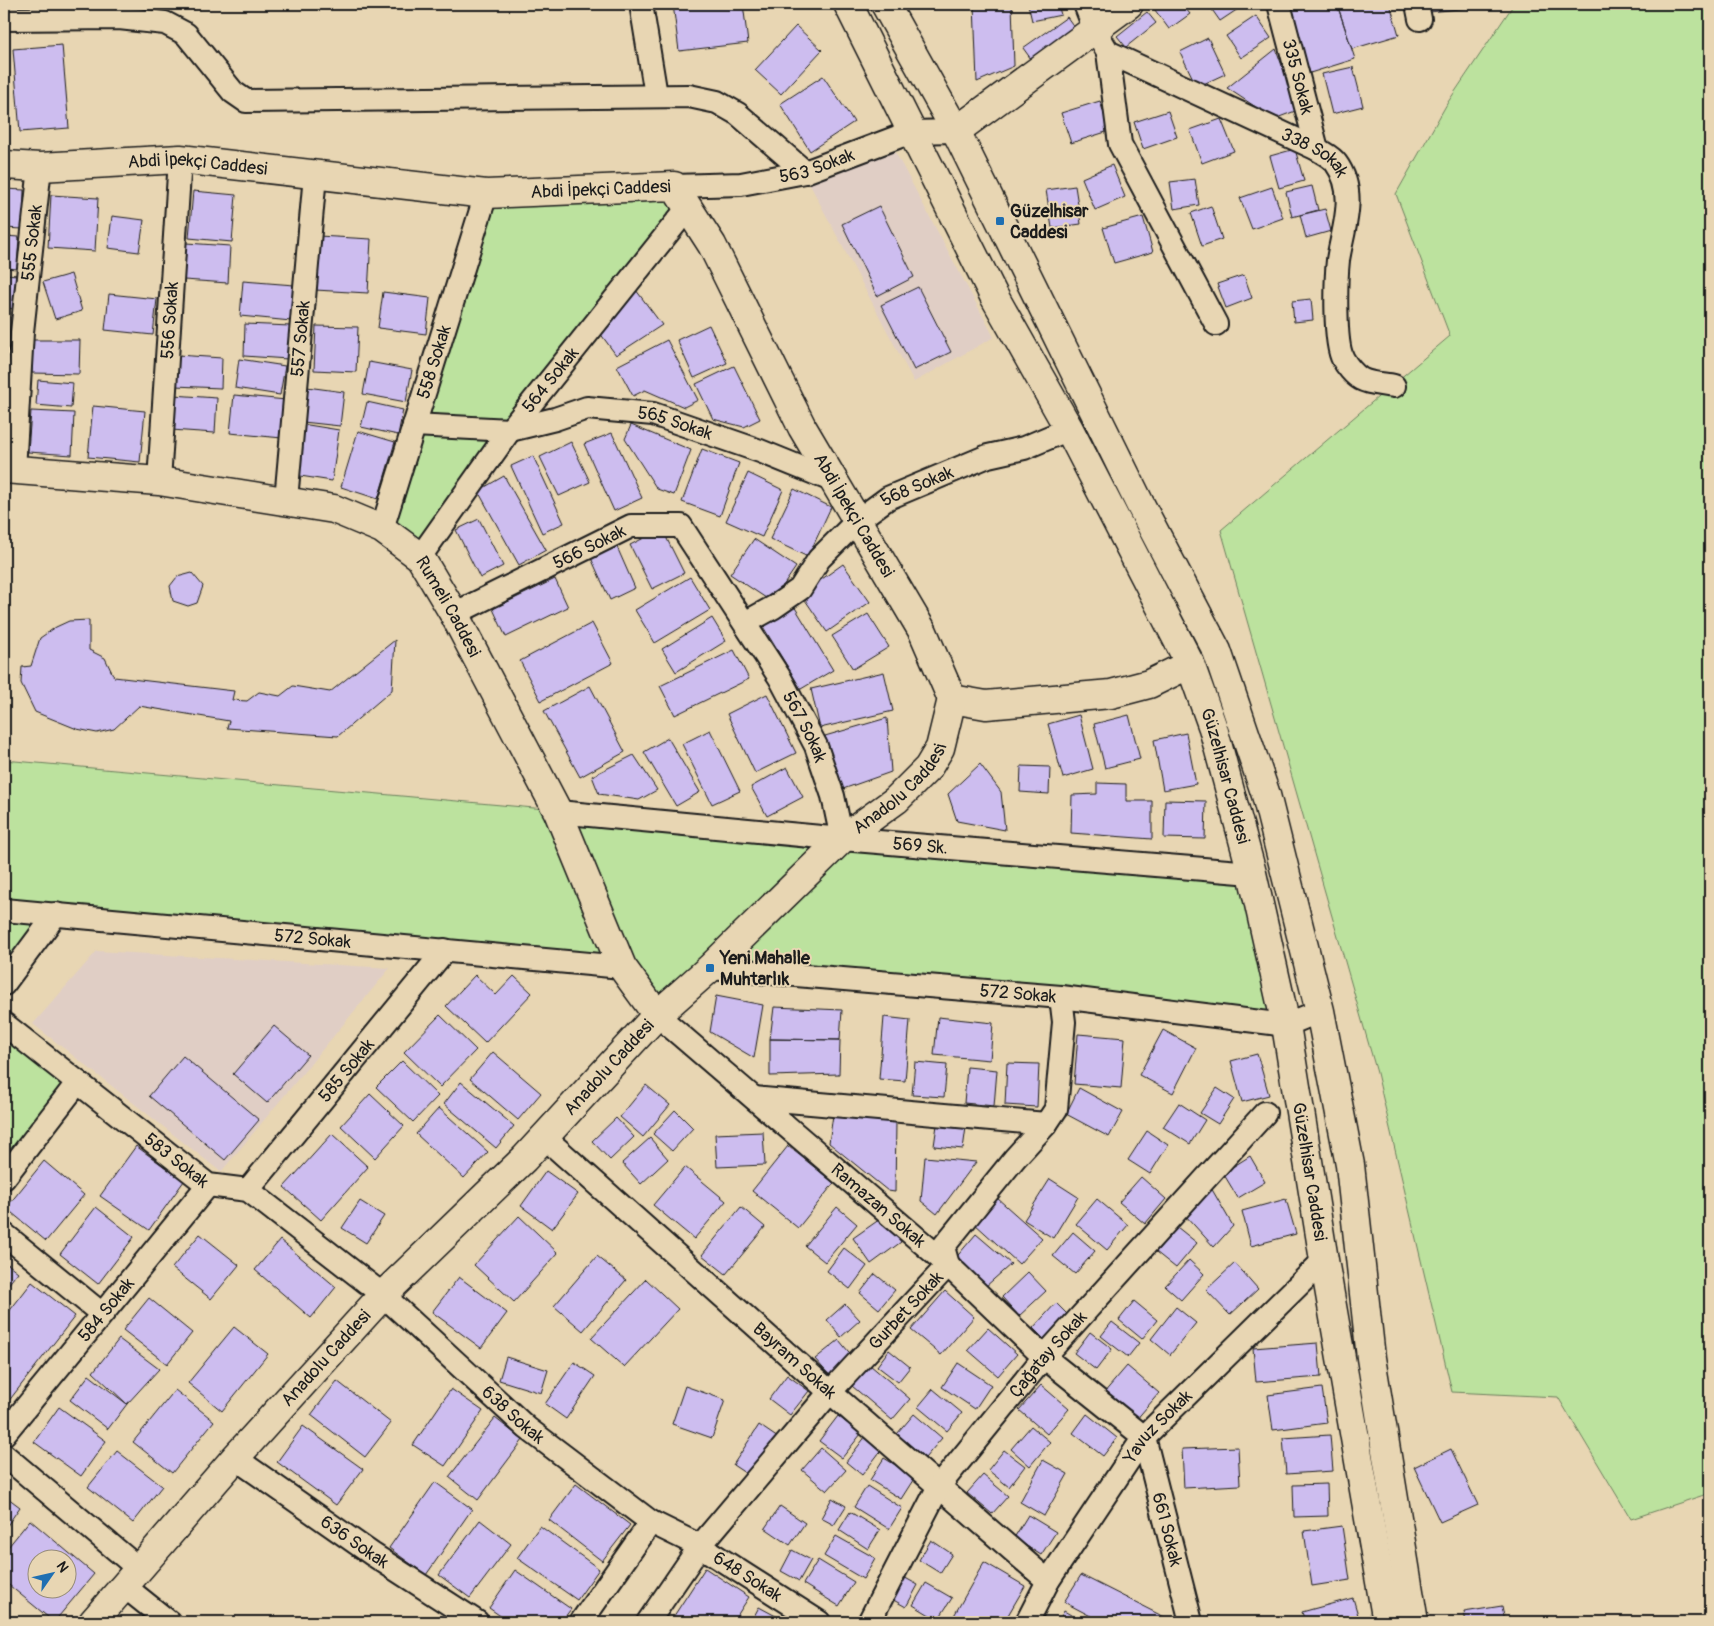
<svg xmlns="http://www.w3.org/2000/svg" width="1714" height="1626" font-family="Pangolin,sans-serif">
  <rect width="100%" height="100%" fill="#e8d6b3"/>
  <filter id="ink" filterUnits="userSpaceOnUse"><feTurbulence type="fractalNoise" baseFrequency=".02" numOctaves="2"/><feDisplacementMap in="SourceGraphic" scale="10" xChannelSelector="R" yChannelSelector="G"/><feConvolveMatrix kernelMatrix="1 2 1 2 8 2 1 2 1" color-interpolation-filters="sRGB"/></filter>
  <g filter="url(#ink)">
    <path fill="#e0cec5" d="M893 148 994 337 914 382 807 179Z
      M97 951 390 968 221 1172 33 1024Z"/>
    <path fill="#bce29e" stroke="#6c7f5d" d="M1514 4H1710V1493L1631 1519 1558 1397 1452 1392 1377 1073 1221 530 1450 336 1396 194 1448 102Z
      M674 186 687 209 420 557 382 529 486 194Z
      M4 760 1252 873 1286 1025 711 968 657 1015 621 967 56 914 4 984Z
      M4 1024 78 1082 4 1178Z"/>
    <path fill="#cdbdef" stroke="#1c1c1c" fill-rule="evenodd" d="M564 4H620L621 7 564 9Z
      M673 4H743L748 43 679 51Z
      M974 4H1012L1014 66 977 82Z
      M1028 4H1058L1061 15 1032 21Z
      M1156 4H1182L1190 14 1169 29 1152 6Z
      M1208 4H1235L1238 9 1220 21Z
      M1287 4H1337L1355 59 1310 73Z
      M1337 4H1390L1399 35 1352 49Z
      M1429 4H1489V6L1429 12Z
      M1147 12 1156 23 1126 47 1117 36Z
      M1256 16 1271 38 1241 58 1226 36Z
      M1067 17 1080 35 1036 66 1023 48Z
      M796 26 822 50 781 94 755 70Z
      M1208 38 1225 74 1197 87 1180 52Z
      M62 45 69 128 20 132 13 49Z
      M1276 49 1298 110 1274 119 1227 88Z
      M1353 67 1363 106 1332 114 1322 74Z
      M823 76 854 122 810 151 780 104Z
      M1100 101 1109 131 1071 143 1061 113Z
      M1168 111 1177 137 1143 149 1134 122Z
      M1221 119 1234 151 1202 163 1190 130Z
      M1295 149 1304 181 1279 188 1270 156Z
      M1112 165 1125 197 1095 210 1082 178Z
      M1195 179 1199 205 1174 209 1170 182Z
      M1075 186 1081 224 1052 228 1046 190Z
      M1312 186 1318 210 1292 217 1286 192Z
      M1272 187 1283 218 1252 229 1240 198Z
      M4 189 24 190 23 229 4 228Z
      M193 191 236 195 232 242 189 238Z
      M51 195 98 198 95 251 48 248Z
      M879 206 914 277 877 296 842 224Z
      M1211 206 1222 239 1202 246 1191 213Z
      M1325 209 1331 231 1306 238 1300 215Z
      M112 216 144 220 139 252 108 248Z
      M1143 217 1153 252 1114 263 1103 228Z
      M4 236 19 237 17 269 4 268Z
      M318 236 371 239 368 293 315 290Z
      M186 243 230 246 228 283 184 280Z
      M4 274 18 275 15 309 4 308Z
      M71 274 82 311 55 319 43 282Z
      M1244 275 1252 298 1226 308 1217 284Z
      M243 281 294 285 291 321 240 316Z
      M633 286 662 325 616 355 597 329Z
      M918 287 951 352 914 370 881 305Z
      M383 292 430 298 426 334 378 328Z
      M109 294 157 299 153 335 105 330Z
      M1311 299 1313 320 1294 322 1292 301Z
      M245 324 290 326 288 359 244 356Z
      M709 325 727 363 694 378 677 340Z
      M316 326 358 327 356 372 314 370Z
      M32 340H80L79 374 32 373Z
      M667 340 698 400 684 407 645 390 633 396 617 366Z
      M177 355 222 358 221 388 175 386Z
      M239 359 285 366 280 395 235 388Z
      M369 362 412 370 406 402 363 394Z
      M734 366 760 419 744 427 713 419 696 384Z
      M4 375 6 376 4 413Z
      M38 380 73 383 71 408 36 405Z
      M307 387 344 392 340 426 303 422Z
      M173 395 217 398 215 433 171 430Z
      M234 395 286 400 282 438 230 433Z
      M367 402 403 410 398 435 361 427Z
      M93 406 145 411 140 462 88 457Z
      M31 411 74 413 72 455 28 452Z
      M302 424 339 430 332 481 294 475Z
      M631 425 691 450 674 495 657 489 625 439Z
      M358 431 395 442 378 499 341 487Z
      M612 433 642 498 614 511 584 444Z
      M571 442 590 482 559 496 540 457Z
      M702 449 739 463 720 516 682 502Z
      M533 456 564 523 542 533 511 466Z
      M748 473 783 490 762 537 726 521Z
      M504 476 546 550 519 565 478 491Z
      M794 489 831 507 808 557 770 539Z
      M479 519 503 566 480 578 456 530Z
      M662 529 684 573 652 589 630 545Z
      M754 539 796 567 772 602 730 574Z
      M617 547 635 588 610 600 591 558Z
      M843 564 870 602 827 632 801 594Z
      M192 573 203 586 197 603 188 606 173 601 170 586 177 577Z
      M690 577 710 610 655 643 635 610Z
      M555 579 568 607 506 637 493 609Z
      M794 606 833 670 801 689 762 625Z
      M868 614 889 647 853 669 832 636Z
      M712 618 726 641 676 672 662 649Z
      M89 620V650L105 658 114 677 234 691 232 700 247 701 259 692 280 696 293 686 330 692 395 640 392 690 338 736 227 728 229 721 139 706 114 729 97 733 77 729 35 712 21 683 22 667 31 666 40 638 56 627 69 621Z
      M592 623 613 663 541 701 520 661Z
      M734 650 749 679 675 715 660 686Z
      M884 672 893 711 820 728 811 689Z
      M590 686 625 752 580 777 544 711Z
      M767 694 796 753 755 773 727 714Z
      M1079 715 1093 769 1063 778 1048 724Z
      M1129 715 1140 759 1105 768 1094 724Z
      M887 718 891 772 843 789 825 736Z
      M710 730 740 791 712 804 682 744Z
      M1186 733 1196 784 1163 790 1154 740Z
      M668 738 700 792 676 806 644 752Z
      M634 755 657 790 639 800 599 794 592 776Z
      M980 764 1001 792 1005 830 957 821 948 794Z
      M1021 766 1050 767 1049 794 1020 792Z
      M787 767 803 797 767 816 751 787Z
      M1097 783 1126 784V801H1152V839L1071 833 1072 795 1097 794Z
      M1165 800 1206 801 1205 839 1164 838Z
      M475 975 496 995 514 976 532 993 485 1043 446 1006Z
      M716 996 763 1005 754 1058 710 1032Z
      M774 1007 842 1010 840 1040 770 1039Z
      M440 1015 476 1050 440 1087 404 1052Z
      M884 1017 910 1020 905 1081 879 1079Z
      M938 1017 993 1023 990 1060 934 1055Z
      M274 1026 308 1055 267 1103 233 1074Z
      M1163 1030 1196 1048 1173 1093 1139 1075Z
      M1078 1034 1125 1038 1121 1088 1074 1084Z
      M770 1039 840 1040 839 1074 770 1076Z
      M493 1052 541 1093 518 1120 470 1079Z
      M1257 1054 1269 1095 1242 1102 1231 1061Z
      M183 1056 259 1120 225 1160 149 1096Z
      M402 1061 438 1096 413 1122 376 1087Z
      M915 1062 947 1065 944 1097 912 1095Z
      M1007 1063 1039 1064 1037 1107 1005 1105Z
      M967 1067 997 1070 994 1106 964 1103Z
      M461 1082 514 1126 496 1148 444 1104Z
      M646 1085 670 1105 643 1137 620 1117Z
      M1079 1088 1123 1112 1109 1137 1066 1114Z
      M1217 1088 1234 1099 1218 1124 1200 1113Z
      M370 1094 404 1126 375 1158 341 1126Z
      M1179 1103 1205 1120 1190 1144 1163 1127Z
      M439 1108 488 1152 464 1178 416 1134Z
      M675 1110 693 1128 672 1151 653 1134Z
      M833 1115 896 1121 895 1192 888 1191 829 1143Z
      M616 1118 634 1137 610 1160 592 1141Z
      M938 1118 967 1120 963 1149 934 1146Z
      M1147 1131 1168 1145 1150 1174 1128 1160Z
      M763 1132 765 1165 717 1167 715 1134Z
      M332 1134 368 1167 321 1220 284 1187Z
      M650 1138 668 1159 641 1184 622 1163Z
      M136 1146 184 1181 149 1230 100 1196Z
      M788 1146 834 1183 798 1228 752 1191Z
      M1250 1156 1265 1182 1238 1198 1223 1173Z
      M925 1157 976 1162 937 1214 921 1201Z
      M44 1161 84 1195 46 1241 6 1208Z
      M685 1167 726 1201 694 1239 653 1205Z
      M546 1171 578 1194 552 1229 521 1206Z
      M1141 1177 1166 1199 1145 1224 1119 1202Z
      M1050 1179 1078 1197 1053 1238 1024 1220Z
      M1210 1186 1233 1226 1214 1247 1184 1214Z
      M997 1198 1042 1238 1019 1264 974 1223Z
      M1097 1199 1128 1225 1107 1250 1076 1224Z
      M1286 1199 1296 1234 1251 1246 1242 1211Z
      M360 1201 384 1216 366 1243 342 1228Z
      M96 1207 134 1237 98 1284 60 1254Z
      M741 1207 765 1227 726 1274 702 1255Z
      M837 1207 857 1224 825 1262 805 1246Z
      M519 1216 558 1253 514 1302 474 1265Z
      M883 1217 901 1242 871 1264 853 1238Z
      M1177 1227 1197 1243 1176 1268 1156 1252Z
      M1073 1232 1095 1251 1075 1274 1053 1256Z
      M200 1234 239 1265 211 1299 172 1268Z
      M976 1234 1011 1264 985 1287 953 1261Z
      M280 1240 336 1287 311 1318 255 1270Z
      M844 1248 867 1266 850 1289 827 1271Z
      M597 1256 626 1280 583 1331 554 1306Z
      M1189 1260 1204 1274 1181 1300 1165 1286Z
      M4 1261 18 1272 4 1290Z
      M1235 1263 1258 1289 1230 1315 1206 1290Z
      M1028 1272 1046 1291 1019 1316 1002 1297Z
      M875 1274 895 1290 879 1309 860 1293Z
      M459 1277 507 1313 481 1348 432 1312Z
      M646 1279 678 1309 624 1367 591 1338Z
      M32 1282 75 1316 4 1407V1318Z
      M945 1291 974 1317 941 1355 911 1330Z
      M149 1298 192 1333 167 1364 123 1330Z
      M1134 1301 1157 1320 1142 1339 1119 1320Z
      M1056 1303 1072 1319 1048 1343 1033 1328Z
      M845 1304 860 1320 841 1337 827 1320Z
      M1176 1307 1196 1323 1170 1355 1151 1339Z
      M1112 1322 1139 1343 1128 1357 1101 1336Z
      M234 1327 268 1354 222 1411 188 1383Z
      M988 1328 1017 1354 998 1376 968 1350Z
      M1090 1332 1112 1349 1096 1370 1074 1353Z
      M119 1339 159 1369 127 1404 93 1372Z
      M839 1340 853 1357 830 1376 815 1359Z
      M1318 1343 1321 1377 1256 1382 1253 1348Z
      M889 1350 910 1367 898 1382 877 1366Z
      M506 1357 548 1370 541 1393 499 1380Z
      M574 1362 595 1376 566 1419 545 1404Z
      M958 1363 991 1385 975 1409 942 1387Z
      M870 1365 910 1399 892 1420 852 1386Z
      M1127 1366 1159 1393 1135 1421 1103 1394Z
      M89 1375 127 1404 108 1429 70 1400Z
      M787 1375 809 1391 790 1415 769 1399Z
      M337 1381 391 1423 365 1457 311 1415Z
      M1041 1385 1069 1409 1047 1434 1019 1410Z
      M685 1386 725 1400 712 1438 672 1424Z
      M1322 1388 1327 1423 1273 1430 1268 1395Z
      M451 1389 483 1411 445 1466 413 1445Z
      M933 1389 962 1413 947 1431 918 1407Z
      M175 1390 214 1421 172 1473 133 1442Z
      M59 1407 106 1441 81 1476 34 1442Z
      M914 1414 942 1438 925 1458 897 1434Z
      M1087 1414 1117 1438 1103 1456 1073 1433Z
      M838 1416 861 1434 842 1458 819 1441Z
      M495 1418 523 1440 478 1500 449 1477Z
      M759 1425 778 1438 751 1477 733 1465Z
      M303 1426 363 1469 336 1505 277 1462Z
      M1031 1426 1050 1442 1030 1466 1011 1449Z
      M1330 1435 1333 1471 1286 1474 1283 1438Z
      M866 1436 883 1448 862 1475 846 1462Z
      M1238 1447 1240 1485 1184 1488 1182 1449Z
      M821 1448 846 1470 827 1491 802 1470Z
      M1451 1449 1478 1505 1440 1522 1414 1467Z
      M1004 1450 1025 1466 1009 1487 988 1470Z
      M117 1451 162 1486 133 1523 88 1487Z
      M884 1458 915 1477 901 1499 870 1480Z
      M1043 1460 1068 1474 1044 1516 1020 1502Z
      M983 1475 1008 1496 992 1514 967 1493Z
      M435 1482 472 1509 426 1575 389 1548Z
      M576 1484 630 1525 602 1561 549 1520Z
      M1327 1484 1328 1516 1294 1517 1293 1485Z
      M867 1486 902 1508 889 1529 854 1507Z
      M4 1495 20 1507 4 1530Z
      M832 1498 846 1506 834 1525 821 1518Z
      M780 1506 805 1523 790 1545 765 1528Z
      M850 1512 880 1530 868 1549 839 1530Z
      M1028 1515 1056 1532 1041 1555 1014 1538Z
      M30 1520 94 1574 54 1622 4 1581V1552ZM38 1558H68V1588H38Z
      M480 1520 511 1544 470 1598 439 1575Z
      M540 1526 599 1569 577 1600 517 1558Z
      M1342 1526 1350 1580 1312 1586 1304 1531Z
      M836 1536 875 1558 863 1579 824 1556Z
      M931 1540 952 1554 940 1573 919 1560Z
      M792 1550 811 1560 799 1581 781 1571Z
      M818 1560 854 1582 839 1606 803 1584Z
      M984 1562 1025 1586 1004 1622H954L951 1621Z
      M705 1568 749 1597 733 1622H670Z
      M515 1570 571 1609 561 1622H509L489 1608Z
      M900 1575 918 1585 906 1607 888 1597Z
      M1081 1575 1174 1622H1102L1064 1602Z
      M926 1583 952 1598 938 1620 913 1605Z
      M1353 1598 1360 1622H1305L1302 1612Z
      M1502 1606 1505 1622H1466L1464 1612Z
      M759 1607 787 1622H751Z
      M1064 1611 1083 1622H1058Z"/>
    <g fill="none" stroke-linecap="round" stroke-linejoin="round">
      <g stroke="#1c1c1c" stroke-width="26">
        <g id="minor">
          <path d="M641 4 656 95"/>
          <path id="s1" d="M1085 4 1095 30 1108 52 1317 149C1323 153 1332 157 1336 163 1358 193 1343 228 1338 260 1336 279 1334 343 1343 359 1346 365 1354 375 1361 379 1370 384 1384 384 1394 386"/>
          <path id="s2" d="M1279 4 1317 149"/>
          <path d="M1417 4 1420 19"/>
          <path d="M4 19 119 18 165 23 186 34 233 92 246 101 689 96 717 102 738 114 805 172"/>
          <path d="M1108 52 1120 144 1216 324"/>
          <path id="s3" d="M674 186 741 184 805 172 911 132 956 131"/>
          <path id="s4" d="M414 425 510 430 555 419 587 408 653 414 760 451 834 481"/>
          <path id="s5" d="M14 470 22 332 40 167"/>
          <path id="s6" d="M159 481 180 159"/>
          <path id="s7" d="M286 500 315 175"/>
          <path id="s8" d="M382 529 486 194"/>
          <path id="s9" d="M420 557 510 430 687 209"/>
          <path id="s10" d="M454 614 631 526H681L780 678 816 746 833 796 842 839"/>
          <path id="s11" d="M745 623 774 607 800 589 819 559 858 520 888 498 988 456 1024 448 1069 429"/>
          <path id="s12" d="M558 812 842 839 1252 873"/>
          <path id="s13" d="M4 910 622 967"/>
          <path id="s14" d="M710 968 1061 997 1286 1025 1320 1011"/>
          <path d="M4 984 56 914"/>
          <path id="s15" d="M657 1015 948 1265 1044 1357 1144 1437 1191 1622"/>
          <path id="s16" d="M4 1024 208 1185 248 1190 383 1295 527 1428 651 1522 700 1546 819 1622"/>
          <path d="M754 1098 1046 1124"/>
          <path id="s17" d="M544 1137 830 1392 1048 1581"/>
          <path d="M4 1178 78 1082"/>
          <path id="s18" d="M248 1190 445 950"/>
          <path d="M4 1234 102 1314"/>
          <path id="s19" d="M4 1434 208 1185"/>
          <path d="M4 1455 139 1569"/>
          <path id="s20" d="M235 1458 372 1554 477 1622"/>
          <path d="M124 1586 169 1622"/>
          <path d="M581 1622 651 1522"/>
          <path id="s21" d="M648 1622 700 1546 830 1392 948 1265 943 1247 1015 1158 1046 1124 1056 1109 1064 1022 1061 997"/>
          <path id="s22" d="M869 1622 939 1486 1044 1357 1265 1113"/>
          <path id="s23" d="M1027 1622 1048 1581 1144 1437 1324 1260"/>
        </g>
      </g>
      <g stroke="#1c1c1c" stroke-width="31">
        <g id="tertiary">
          <path id="s24" d="M848 4 994 296 1069 429 1190 664 1213 728 1252 873 1286 1025 1324 1260 1387 1622"/>
          <path d="M885 4 956 131 1140 504 1217 651 1266 795 1320 1011 1350 1165 1371 1358 1414 1622"/>
          <path d="M956 131 1129 4"/>
          <path id="s25" d="M4 165 40 167 180 159 486 194 674 186 712 245 802 427 923 632 952 699"/>
          <path id="s26" d="M4 469 159 481 334 509 382 529 420 557 454 614 558 812 622 967 657 1015"/>
          <path d="M952 699 986 705 1111 694 1149 684 1190 664"/>
          <path id="s27" d="M93 1622 235 1458 383 1295 524 1159 657 1015 710 968 842 839 896 800 928 768 940 748 952 699"/>
        </g>
      </g>
      <use href="#minor" stroke="#e8d6b3" stroke-width="22"/>
      <use href="#tertiary" stroke="#e8d6b3" stroke-width="28"/>
    </g>
  </g>
  <g fill="#1f6fb2" stroke="#e8d6b3" stroke-width="2">
    <rect x="995" y="216" width="10" height="10" rx="2.5"/>
    <rect x="705" y="963" width="10" height="10" rx="2.5"/>
  </g>
  <g text-anchor="middle" stroke-width="4" stroke-linejoin="round" paint-order="stroke">
    <g font-size="18" fill="#1c1c1c" stroke="#e8d6b3">
      <text dy="6" stroke="none"><textPath href="#s2" startOffset="75">335 Sokak</textPath></text>
      <text dy="6" stroke="none"><textPath href="#s1" startOffset="284">338 Sokak</textPath></text>
      <text dy="6" stroke="none"><textPath href="#s3" startOffset="145">563 Sokak</textPath></text>
      <text dy="6" stroke="none"><textPath href="#s25" startOffset="194">Abdi İpekçi Caddesi</textPath></text>
      <text dy="6" stroke="none"><textPath href="#s25" startOffset="599">Abdi İpekçi Caddesi</textPath></text>
      <text dy="6" stroke="none"><textPath href="#s5" startOffset="228">555 Sokak</textPath></text>
      <text dy="6" stroke="none"><textPath href="#s6" startOffset="161">556 Sokak</textPath></text>
      <text dy="6" stroke="none"><textPath href="#s7" startOffset="162">557 Sokak</textPath></text>
      <text dy="6" stroke="none"><textPath href="#s8" startOffset="175">558 Sokak</textPath></text>
      <text dy="6" stroke="none"><textPath href="#s9" startOffset="220">564 Sokak</textPath></text>
      <text dy="6" stroke="none"><textPath href="#s4" startOffset="266">565 Sokak</textPath></text>
      <text dy="6" stroke="none"><textPath href="#s11" startOffset="224">568 Sokak</textPath></text>
      <text dy="6" stroke="none"><textPath href="#s25" startOffset="1048">Abdi İpekçi Caddesi</textPath></text>
      <text dy="6" stroke="none"><textPath href="#s10" startOffset="151">566 Sokak</textPath></text>
      <text dy="6" stroke="none"><textPath href="#s26" startOffset="489">Rumeli Caddesi</textPath></text>
      <text dy="6" stroke="none"><textPath href="#s10" startOffset="484">567 Sokak</textPath></text>
      <text dy="6" stroke="none"><textPath href="#s24" startOffset="861">Güzelhisar Caddesi</textPath></text>
      <text dy="6" stroke="none"><textPath href="#s27" startOffset="1162">Anadolu Caddesi</textPath></text>
      <text dy="6" stroke="none"><textPath href="#s12" startOffset="364">569 Sk.</textPath></text>
      <text dy="6" stroke="none"><textPath href="#s13" startOffset="310">572 Sokak</textPath></text>
      <text dy="6" stroke="none"><textPath href="#s14" startOffset="309">572 Sokak</textPath></text>
      <text dy="6" stroke="none"><textPath href="#s27" startOffset="758">Anadolu Caddesi</textPath></text>
      <text dy="6" stroke="none"><textPath href="#s18" startOffset="155">585 Sokak</textPath></text>
      <text dy="6" stroke="none"><textPath href="#s16" startOffset="220">583 Sokak</textPath></text>
      <text dy="6" stroke="none"><textPath href="#s24" startOffset="1266">Güzelhisar Caddesi</textPath></text>
      <text dy="6" stroke="none"><textPath href="#s15" startOffset="292">Ramazan Sokak</textPath></text>
      <text dy="6" stroke="none"><textPath href="#s19" startOffset="161">584 Sokak</textPath></text>
      <text dy="6" stroke="none"><textPath href="#s21" startOffset="405">Gurbet Sokak</textPath></text>
      <text dy="6" stroke="none"><textPath href="#s22" startOffset="324">Çağatay Sokak</textPath></text>
      <text dy="6" stroke="none"><textPath href="#s27" startOffset="352">Anadolu Caddesi</textPath></text>
      <text dy="6" stroke="none"><textPath href="#s17" startOffset="336">Bayram Sokak</textPath></text>
      <text dy="6" stroke="none"><textPath href="#s16" startOffset="648">638 Sokak</textPath></text>
      <text dy="6" stroke="none"><textPath href="#s23" startOffset="236">Yavuz Sokak</textPath></text>
      <text dy="6" stroke="none"><textPath href="#s15" startOffset="740">661 Sokak</textPath></text>
      <text dy="6" stroke="none"><textPath href="#s20" startOffset="146">636 Sokak</textPath></text>
      <text dy="6" stroke="none"><textPath href="#s16" startOffset="934">648 Sokak</textPath></text>
    </g>
    <g font-size="18" font-weight="bold" fill="#1c1c1c" stroke="#e8d6b3" text-anchor="start">
      <text x="1010" y="217">Güzelhisar<tspan x="1010" dy="21">Caddesi</tspan></text>
      <text x="720" y="964">Yeni Mahalle<tspan x="720" dy="21">Muhtarlık</tspan></text>
    </g>
  </g>
  <rect width="1714" height="1626" fill="none" stroke="#e8d6b3" stroke-width="20"/>
  <rect x="10" y="10" width="1694" height="1606" fill="none" stroke="#1c1c1c" stroke-width="2" filter="url(#ink)"/>
  <g transform="translate(52 1574) rotate(56)"><circle r="24" fill="#e8d6b3" stroke="#968c77"/>
  <path d="M0-4L9 19L0 12L-9 19Z" fill="#1f6fb2"/>
  <text y="-8" font-size="14" font-weight="bold" text-anchor="middle" fill="#1c1c1c">N</text>
  </g>
</svg>
